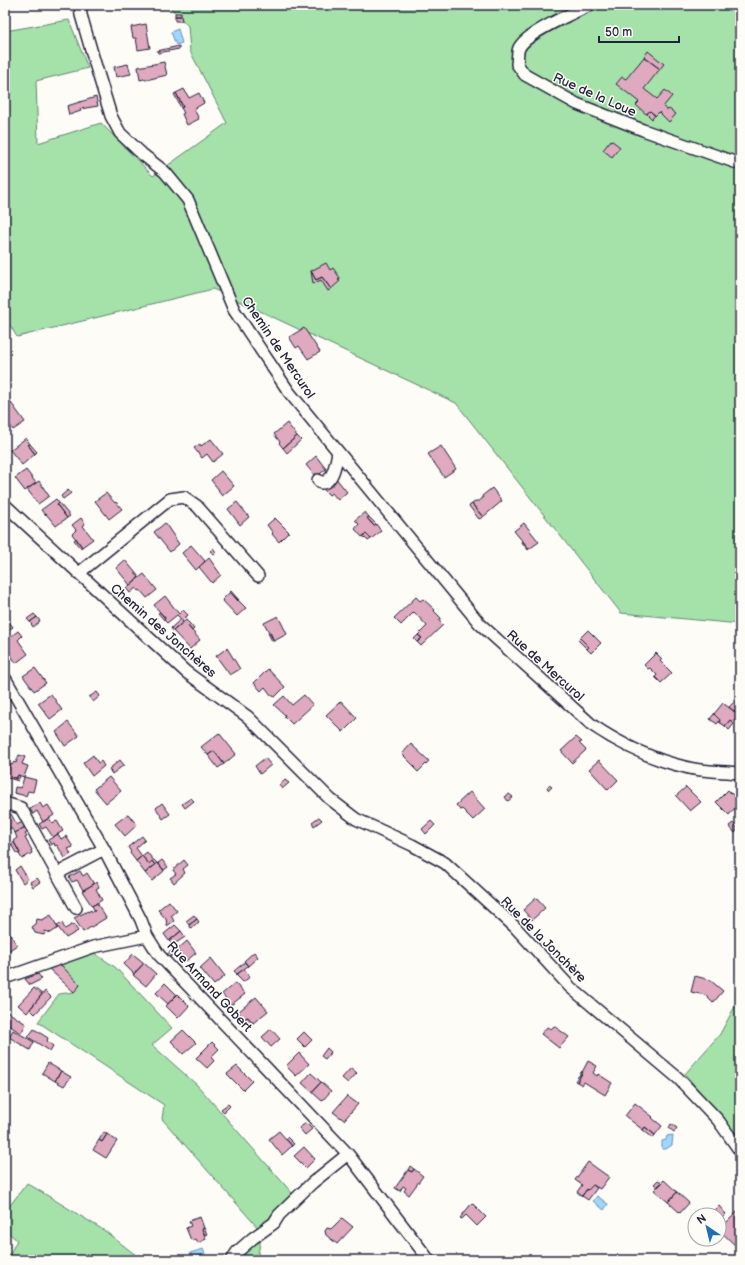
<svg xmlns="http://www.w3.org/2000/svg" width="745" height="1265" font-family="'Balsamiq Sans',sans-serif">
  <rect width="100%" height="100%" fill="#fdfcf7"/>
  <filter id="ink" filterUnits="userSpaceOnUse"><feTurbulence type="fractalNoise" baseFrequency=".025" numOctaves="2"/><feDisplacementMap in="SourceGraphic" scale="8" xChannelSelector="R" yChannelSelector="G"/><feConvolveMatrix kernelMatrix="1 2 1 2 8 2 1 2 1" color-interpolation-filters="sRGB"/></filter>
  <g filter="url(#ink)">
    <path fill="#a4e2aa" stroke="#638272" d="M168 5H740V624L621 613 456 403 213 289 17 337 5 317V31L69 20 88 68 36 81 38 143 101 123 153 176 227 123 190 51 188 26Z
      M94 953 115 967 172 1028 152 1045 197 1085 292 1193 259 1229 162 1119 164 1105 38 1022 59 994 74 992 80 985 56 965Z
      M740 997V1141L685 1074 720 1034Z
      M27 1183 105 1231 142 1260H7L17 1240 5 1230V1212Z
      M261 1238 257 1260H240V1258Z"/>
    <path fill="#9fd7ff" stroke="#6d8fb1" d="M178 29 182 43 176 45 171 32Z
      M673 1135 672 1145 666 1149H662V1141L666 1140 667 1136Z
      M597 1196 608 1204 604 1210 593 1201Z
      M203 1249 205 1254 192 1259 190 1253Z"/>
    <path fill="#dfa9c0" stroke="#22223b" d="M50 5H64V6L50 8Z
      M175 13H181V16H175Z
      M175 16H181L182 21H175Z
      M146 24 150 48 138 50 136 38H133L131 27Z
      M179 46V49L158 53 157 51Z
      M648 51 664 64 660 69 644 57Z
      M644 57 660 69 644 89 657 99 665 90 672 96 663 107 668 110 669 109 676 114 669 122 659 112 655 116 650 111 646 114 636 105 639 102 616 84 622 77 626 79Z
      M164 62 167 75 146 80 144 79 140 80 138 67Z
      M128 64 131 74 116 77 114 67Z
      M184 89 189 98 199 93 204 103 194 109 199 119 187 125 182 114 184 113 181 108 183 107 176 93Z
      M176 93 183 107 181 108 174 94Z
      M96 97 98 106 80 109 81 111 69 115 67 106Z
      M650 111 655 115 652 119 647 114Z
      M611 140 620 147 612 157 603 150Z
      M326 263 330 270 333 268 340 278 338 280 340 281 331 289 322 277 316 280 311 271Z
      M311 271 316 280 322 277 331 289 328 291 321 280 313 284Z
      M304 328 320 352 308 359 299 346 296 348 289 337Z
      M5 398 7 401 9 400 25 422 13 430 5 417Z
      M287 423 297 436 283 448 279 443 280 442 274 434Z
      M297 436 301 440 287 453 283 448Z
      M26 438 30 444 28 445 35 454 22 465 10 450Z
      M211 439 223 454 213 462 207 454 202 458 194 448 200 444 201 446Z
      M30 444 37 452 35 454 28 445Z
      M441 446 456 469 444 477 428 454Z
      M316 456 326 469 316 477 306 465Z
      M26 470 36 483 25 491 15 478Z
      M221 471 234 486 222 496 218 491 219 490 211 480Z
      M335 477 347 492 338 500 332 493 329 495 322 488Z
      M39 481 49 496 38 504 27 489Z
      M492 488 502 501 483 517 472 504 476 501H479L483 498 482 496Z
      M68 490 71 493 63 499 61 496Z
      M106 493 115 503 116 502 122 509 109 519 95 501Z
      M56 499 59 503 57 505 67 518 56 526 46 514 45 515 41 510Z
      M237 502 249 517 240 525 228 509Z
      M59 503 70 516 67 518 57 505Z
      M472 504 483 517 479 519 469 506Z
      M365 512 369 517 367 518 374 526 376 524 381 531 371 539 366 534 362 537 355 529 359 524 355 520Z
      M369 517 376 524 374 526 367 518Z
      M81 518 85 524 83 526 93 539 82 547 72 534 76 530 72 525Z
      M275 518 289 532 279 542 272 534 273 533 267 525Z
      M165 523 179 544 170 552 154 532Z
      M524 523 539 542 529 549 514 531Z
      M366 534 371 539 368 541 363 536Z
      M76 538 82 547 80 548 74 540Z
      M522 540 529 549 528 550 521 541Z
      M191 545 205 561 196 570 182 553Z
      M213 548 216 552 214 554 210 551Z
      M209 558 221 575 212 583 199 567Z
      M125 560 139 577 130 585 116 568Z
      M144 574 157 590 147 598 140 590 138 591 136 588 130 593 126 588Z
      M231 591 239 600 238 601 230 592Z
      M230 592 246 608 237 616 222 600Z
      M165 596 179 614 183 610 188 615 182 620 177 615 167 623 164 620 165 618 154 605Z
      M416 597 420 601 423 599 435 610 434 611 441 618 439 621 443 625 421 646 417 642 422 638 418 635 427 626 414 612 401 625 394 618Z
      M160 612 165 618 164 620 158 613Z
      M34 614 37 617 30 622 27 619Z
      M5 616 13 627 5 632Z
      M278 616 287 634 274 641 264 623Z
      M37 617 40 621 33 627 30 622Z
      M181 619 183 622 173 631 171 628Z
      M186 620 191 625 188 626 200 640 190 649 173 631Z
      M191 625 194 629 192 631 188 626Z
      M588 630 601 643 591 653 587 649 589 647 580 638Z
      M18 631 22 636 18 640 28 654 16 663 6 648 10 645 6 640Z
      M270 632 274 641H272L268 633Z
      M418 635 422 638 417 642 414 639Z
      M580 638 589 647 587 649 578 640Z
      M227 648 240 669 230 675 216 656Z
      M656 653 662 659 660 661 672 673 661 683 655 677 657 675 650 668 648 669 644 665Z
      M35 668 46 683 34 691 23 676Z
      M268 669 285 687 275 697 271 695 265 687 261 691 254 683Z
      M97 692 100 696 93 702 89 697Z
      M51 694 62 710 50 719 38 703Z
      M304 695 313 705 292 724 284 716 285 715 274 705 284 696 292 705Z
      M341 701 357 718 343 732 326 715Z
      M735 701 740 705V708L736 713 729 707Z
      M723 703 736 713 740 708V724L735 720 733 722 730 720 725 726 719 722 720 720 714 714Z
      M714 714 720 720 717 724 710 719Z
      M730 720 734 724 729 730 725 726Z
      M68 722 79 736 65 746 56 732Z
      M5 730 10 739 5 742Z
      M219 733 236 754 224 764 214 751 208 755 201 747Z
      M576 737 582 742 579 743 586 750 572 763 561 751Z
      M411 744 429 761 418 772 414 768 415 767 402 754Z
      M214 751 224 764 218 768 208 755Z
      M19 755 25 757 22 764 28 766 24 777 18 775 16 779 13 777 12 779 6 777 10 764 12 765 14 762 16 763Z
      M93 755 98 763 101 761 104 766 92 776 83 763Z
      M265 758 271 765 260 774 255 766Z
      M120 760 124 765 112 774 109 769Z
      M599 760 618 780 608 790 589 769Z
      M5 765 9 766 6 777H5Z
      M18 775 20 776 18 781 12 779 13 777 16 779Z
      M24 777 36 780 33 792 28 791 26 796 14 793 15 787 21 788Z
      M109 777 121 791 106 803 94 789Z
      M285 780 289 783 282 789 279 785Z
      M549 785 552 787 549 790 547 788Z
      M686 787 701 802 690 811 676 796Z
      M728 790 740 802 729 815 716 802Z
      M470 792 485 809 473 820 462 809 460 810 456 805Z
      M509 794 513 797 508 801 505 797Z
      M191 798 194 801 185 808 182 804Z
      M40 803 43 808 48 805 54 815 43 822 37 811 33 814 30 809Z
      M162 803 170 814 163 819 156 808Z
      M11 814 17 825 22 822 25 827 15 833 11 828 7 830 5 827V818Z
      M128 814 137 825 125 836 115 824Z
      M319 817 322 820 314 826 312 822Z
      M49 818 52 823 57 821 63 831 53 837 46 827 42 829 39 824Z
      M431 821 435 825 426 834 422 829Z
      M733 823 738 829 735 833 729 826Z
      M25 827 28 832 25 834 27 837 25 838 32 850H31L32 853 22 859 19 854 20 853 13 841 17 838 15 833Z
      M58 834 61 839 66 836 73 847 68 849 71 854 65 858 57 845 55 846 54 843 51 845 48 840Z
      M142 836 145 840 136 848 142 856 136 861 130 853 131 852 128 847Z
      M14 842 20 853 19 854 16 853 11 844Z
      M147 852 153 860H154L157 863 155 865 152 861 149 864 142 856Z
      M142 856 149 864 152 861 155 865 145 873 136 861Z
      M162 860 168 867 164 870 158 863Z
      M184 860 188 865 183 869 185 873 174 883 170 878 176 874 173 870Z
      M158 863 164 871 152 881 145 873Z
      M20 866 28 879 23 883 15 870Z
      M80 871 83 876 87 873 94 884 83 890 77 880 72 882 69 877Z
      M37 878 40 882 33 887 30 882Z
      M97 882 99 887 96 889 102 900 92 906 82 891Z
      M536 898 545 908 532 920 523 910Z
      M169 901 177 911 171 916 174 921 167 926 166 919 158 910Z
      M97 903 106 918 83 932 74 918 88 911V912L91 910 92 912 95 911 92 906Z
      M51 915 58 928 51 933 45 931 44 935 35 933 32 927 36 924 37 919 42 920Z
      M194 915 197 919 189 925 186 921Z
      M197 919 199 922 191 928 189 925Z
      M62 923 65 929 73 924 78 931 66 938 57 926Z
      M175 925 181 931 169 941 164 934Z
      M5 926 17 945 8 951 5 947Z
      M181 931 185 937 173 945 169 941Z
      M187 941 196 953 186 961 177 950Z
      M173 950 175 953 170 957 167 954Z
      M254 952 258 957 248 966 244 961Z
      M133 954 144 963 134 974 124 964Z
      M211 958 225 976 214 985 200 968Z
      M245 962 248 966 237 974 234 971Z
      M144 963 156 974 146 986 133 975Z
      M60 964 80 985 74 992 49 969Z
      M244 969 250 977 243 982 236 975Z
      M38 974 42 979 30 985 25 979Z
      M695 976 710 980 723 991 713 1003 705 995 691 992Z
      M165 983 177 995 168 1004 156 993Z
      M235 983 245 994 231 1005 222 994Z
      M34 988 42 994 27 1013 18 1005Z
      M45 991 51 997 35 1014 30 1009Z
      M177 994 189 1006 178 1018 166 1006Z
      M256 997 268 1011 253 1023 248 1017 244 1019 238 1012Z
      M5 1010 26 1024 21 1033 5 1023Z
      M248 1017 253 1023 249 1026 244 1019Z
      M554 1026 569 1037 559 1048 541 1034 547 1027 551 1029Z
      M34 1029 48 1038 47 1041 53 1046 50 1051 28 1037Z
      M271 1029 280 1039 271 1047 262 1037Z
      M13 1030 34 1042 30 1050 9 1037Z
      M183 1030 196 1043 183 1054 171 1041Z
      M304 1032 312 1040 305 1047 297 1039Z
      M212 1042 219 1049 211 1057 214 1061 207 1068 196 1058Z
      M327 1048 331 1052 325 1059 321 1056Z
      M299 1053 309 1064 296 1076 286 1066Z
      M588 1061 597 1066 593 1073 597 1076 598 1074 612 1083 605 1095 584 1082 582 1085 577 1082Z
      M48 1063 61 1071 55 1081 42 1073Z
      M237 1066 252 1081 243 1090 227 1074Z
      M351 1068 357 1073 348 1083 342 1078Z
      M61 1071 71 1077 64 1086 55 1081Z
      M582 1071 583 1072 577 1082 575 1081Z
      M311 1073 321 1082 312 1092 302 1083Z
      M321 1082 331 1091 322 1101 312 1092Z
      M347 1096 358 1104 344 1120 333 1112Z
      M635 1103 653 1117 652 1118 662 1126 655 1135 645 1127 643 1130 625 1116Z
      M228 1104 230 1106 224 1112 221 1109Z
      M306 1123 312 1129 305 1135 299 1128Z
      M671 1124 677 1128 674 1132 669 1128Z
      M645 1127 655 1135 653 1138 643 1130Z
      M279 1131 292 1146 282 1155 269 1139Z
      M104 1132 107 1134 102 1142 99 1140Z
      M107 1134 117 1141 106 1158 93 1150 99 1140 102 1142Z
      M287 1137 294 1144 292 1146 286 1139Z
      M304 1147 315 1159 306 1168 294 1156Z
      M588 1162 609 1177 600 1189 593 1185 588 1190 587 1189 582 1196 577 1192 582 1185 575 1180Z
      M410 1166 414 1169 412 1172 408 1170Z
      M414 1169 423 1176 409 1195 404 1191 406 1188 403 1186 400 1191 395 1188 408 1170 412 1172Z
      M658 1180 662 1183 658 1187 654 1184Z
      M664 1180 677 1192 668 1202 654 1190Z
      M593 1185 597 1188 588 1200 582 1196 587 1189 588 1190Z
      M677 1192 689 1203 680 1213 668 1202Z
      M472 1203 486 1217 477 1226 466 1215 462 1219 460 1218Z
      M719 1206 726 1214 719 1221V1215H710Z
      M740 1209V1244L737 1247 719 1230Z
      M200 1217 204 1228 202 1229 206 1239 198 1243 196 1239 191 1240 186 1228 191 1226 189 1221Z
      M342 1218 353 1227 337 1244 326 1235 325 1231 327 1228 331 1229Z
      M204 1228 207 1234 205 1235 202 1229Z"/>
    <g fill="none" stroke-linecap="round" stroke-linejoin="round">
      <g stroke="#22223b" stroke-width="14">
        <path id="street" d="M80 5 81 15 94 60 111 116 120 133 142 154 165 172 188 200 234 310 289 392 480 624 592 725C620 744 651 759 685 767 702 772 722 771 740 773
          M590 5C574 13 527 32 519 48 517 52 518 59 517 64L525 75 577 104 643 130 740 164
          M318 480 321 483C333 483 336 463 338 452
          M5 505 186 672 248 717 330 799 356 819 412 845 445 863 515 927 570 987 678 1078 718 1120 740 1151
          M79 573 170 499 184 497 197 506 258 576
          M5 678 104 849 141 920 147 936 159 955 348 1154 429 1260
          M5 803 21 808 76 908
          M58 873 104 849
          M5 978 93 947 147 936
          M232 1260 237 1252 253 1238 274 1223 279 1215 312 1183 348 1154"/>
      </g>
      <use href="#street" stroke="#fdfcf7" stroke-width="11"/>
    </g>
  </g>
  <g text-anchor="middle" stroke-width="3" stroke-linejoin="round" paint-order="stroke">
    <g font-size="13" fill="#22223b" stroke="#fdfcf7">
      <text transform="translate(595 94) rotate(24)" y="5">Rue de la Loue</text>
      <text transform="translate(279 347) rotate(56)" y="5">Chemin de Mercurol</text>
      <text transform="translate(164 630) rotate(41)" y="5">Chemin des Jonchères</text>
      <text transform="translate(546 665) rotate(42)" y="5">Rue de Mercurol</text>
      <text transform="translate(544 939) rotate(45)" y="5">Rue de la Jonchère</text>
      <text transform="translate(210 986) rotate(47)" y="5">Rue Armand Gobert</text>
    </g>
  </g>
  <rect width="745" height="1265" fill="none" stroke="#fdfcf7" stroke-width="20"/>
  <rect x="10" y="10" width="725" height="1245" fill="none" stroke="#22223b" stroke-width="1.5" filter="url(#ink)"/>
  <g transform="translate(707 1227) rotate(325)"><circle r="19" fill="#fdfcf7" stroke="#a5a5ac"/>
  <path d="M0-3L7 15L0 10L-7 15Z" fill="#1f6fb2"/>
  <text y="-6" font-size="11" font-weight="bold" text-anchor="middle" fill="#22223b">N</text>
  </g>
  <path d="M599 36v6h80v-6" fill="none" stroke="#22223b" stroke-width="2"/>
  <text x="605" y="36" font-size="12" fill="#22223b" stroke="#fdfcf7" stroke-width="3" paint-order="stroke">50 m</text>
</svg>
